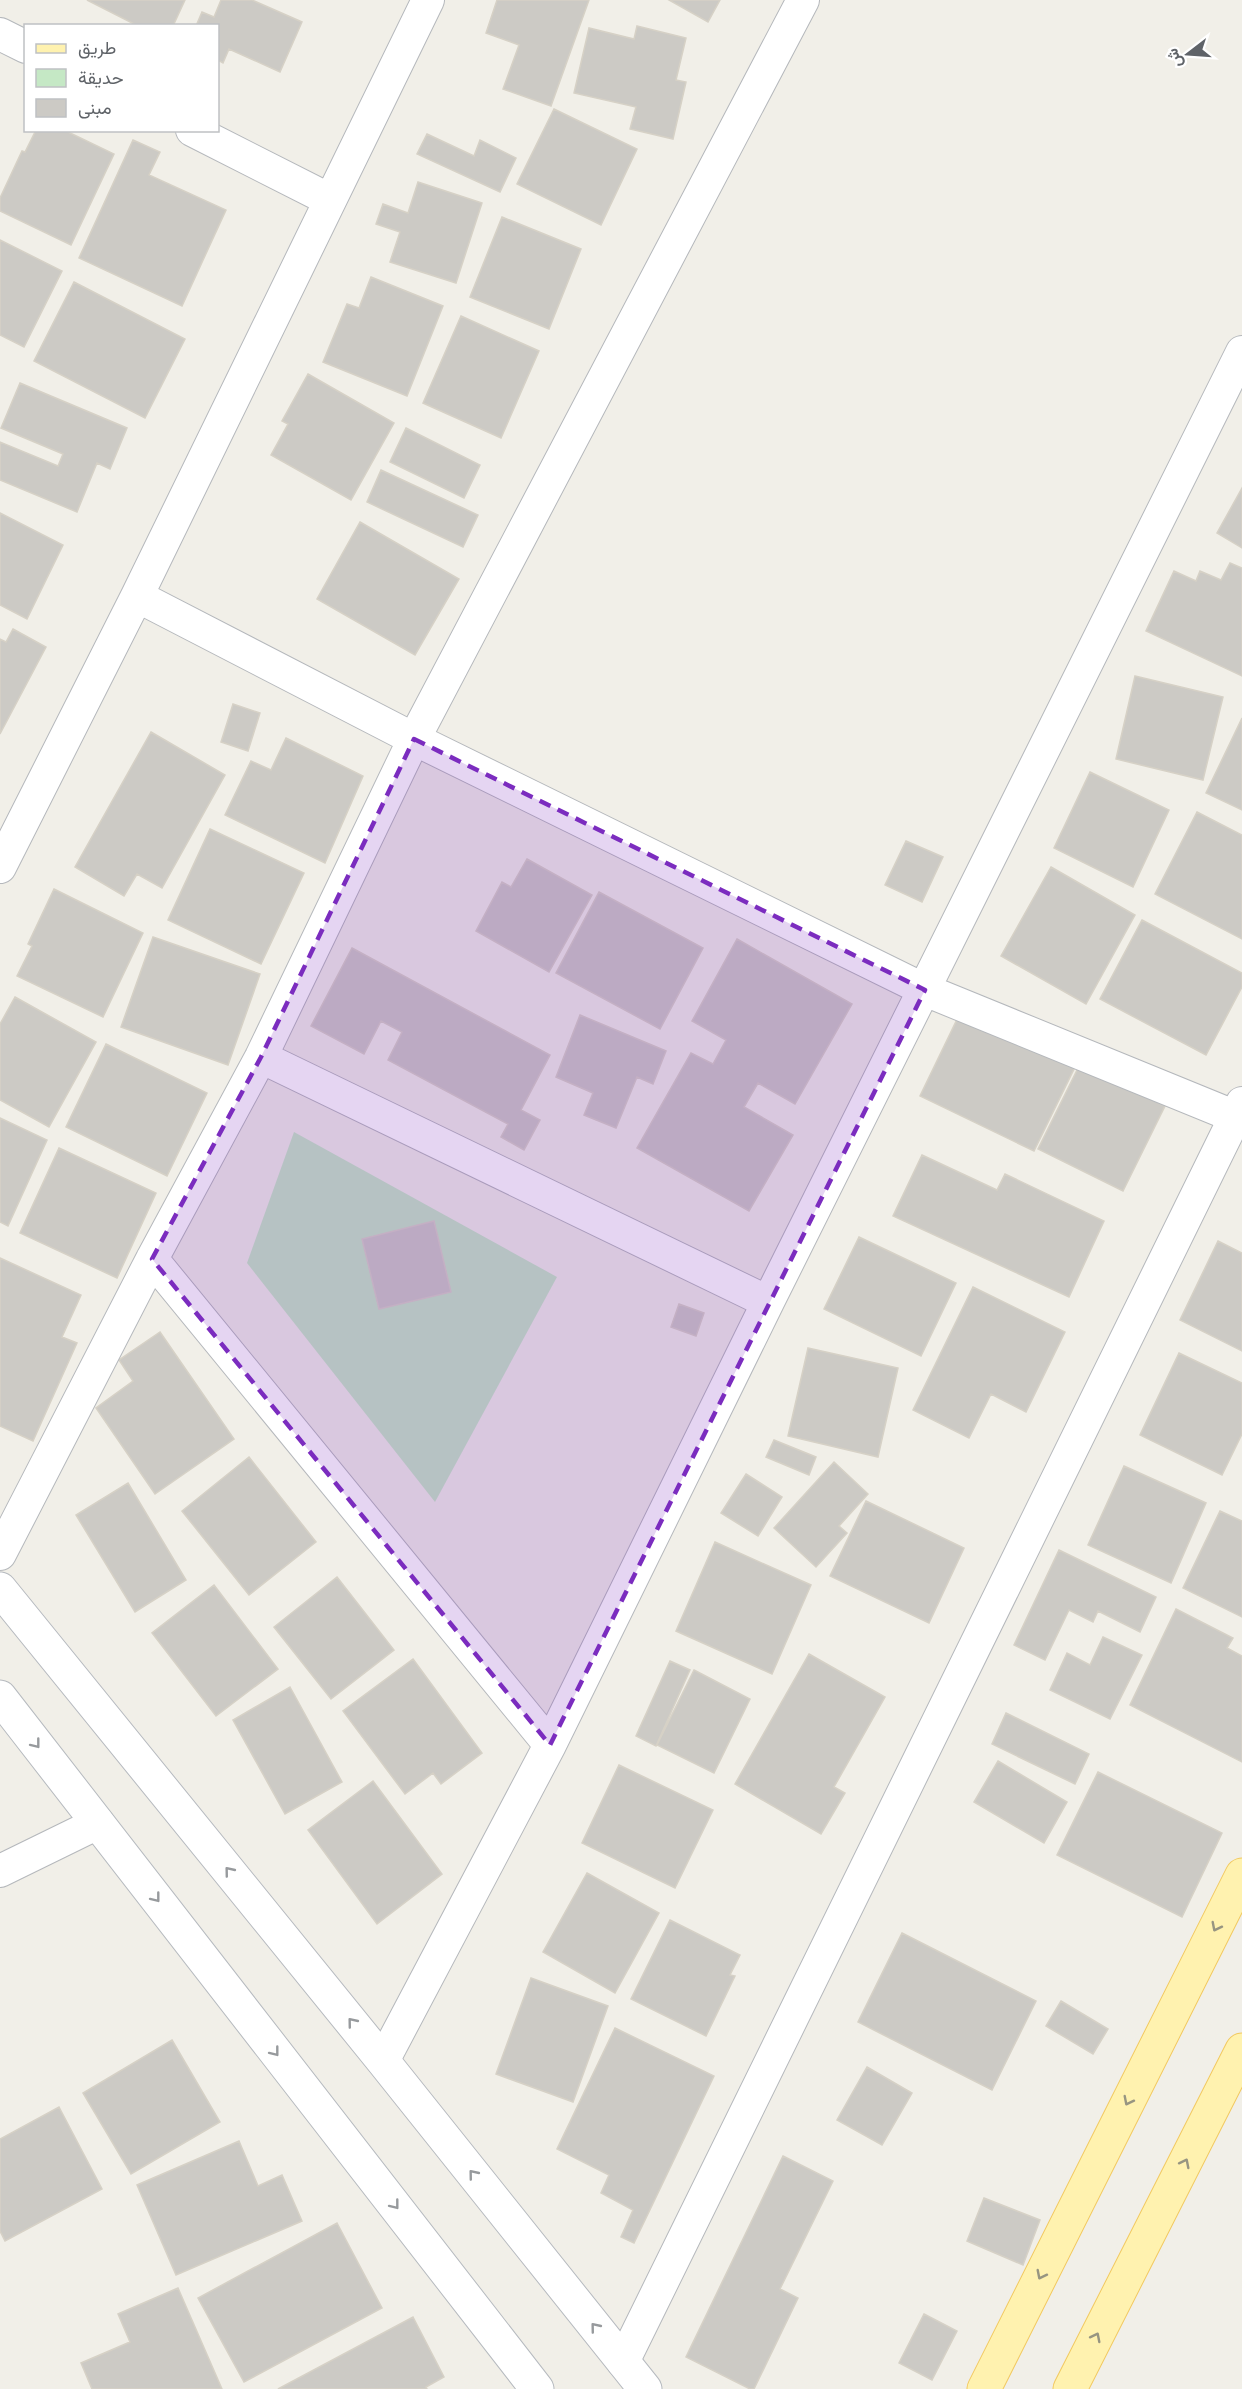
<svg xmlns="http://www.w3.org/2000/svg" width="1242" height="2389" font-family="Manrope,Vazirmatn,sans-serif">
  <rect width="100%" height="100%" fill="#f1efe8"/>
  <path fill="#c5e8c5" d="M294 1132 557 1277 435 1502 247 1263Z"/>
  <path fill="#cccac5" stroke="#d6d1c6" stroke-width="1.5" d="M87 0H185L173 26H138Z
    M221 0H252L302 22 280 72 229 49 223 63 218 60V26H196L202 12 214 17Z
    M497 0H589L551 106 503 89 519 45 486 33Z
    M669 0H720L708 22Z
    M637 26 686 38 676 80 686 82 673 139 630 129 636 107 574 93 589 28 634 39Z
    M554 109 637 149 601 225 517 184Z
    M36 130H64L114 154 71 245 0 211V198L22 151 25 152Z
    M427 134 474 156 480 140 516 158 500 192 417 154Z
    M133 140 160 152 149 175 226 210 182 306 79 258Z
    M418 182 482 203 456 283 390 262 400 232 376 224 383 204 408 213Z
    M502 217 581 249 549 329 470 297Z
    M0 240 62 271 24 347 0 335Z
    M371 277 443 306 407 396 323 362 347 304 359 308Z
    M74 282 185 339 145 418 34 361Z
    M461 316 539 351 501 438 423 403Z
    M308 374 394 423 351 500 271 455 288 424 282 421Z
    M20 383 127 428 110 469 97 463 77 512 0 480V442L58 466 63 454 1 428Z
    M406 428 480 465 464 498 390 462Z
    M381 470 478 515 463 547 367 502Z
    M1242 488V548L1217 533Z
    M0 513 63 545 27 619 0 605Z
    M360 522 459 579 415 655 317 599Z
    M1230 563 1242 568V676L1146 631 1174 571 1196 581 1200 571 1221 580Z
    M13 629 46 647 0 734V639L6 642Z
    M1135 676 1223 697 1203 780 1116 759Z
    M233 704 260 713 248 751 221 742Z
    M1242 718V810L1206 793Z
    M151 732 225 775 162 888 137 874 124 896 75 867Z
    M286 738 363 776 325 863 225 815 251 761 271 770Z
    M1090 772 1169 810 1133 887 1054 848Z
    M1197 812 1242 835V939L1155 894Z
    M210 829 304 873 261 964 168 920Z
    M906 841 943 857 922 902 885 885Z
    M527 859 592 895 549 972 476 931 502 882 511 887Z
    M1051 867 1135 915 1086 1004 1001 956Z
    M54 889 143 933 103 1017 17 976 32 946 28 944Z
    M599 892 703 948 660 1029 556 973Z
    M1142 920 1242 973V987L1206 1055 1100 999Z
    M153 937 260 974 228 1065 121 1027Z
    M737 939 852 1004 795 1104 758 1083 744 1107 793 1135 749 1211 637 1148 691 1053 713 1064 726 1040 692 1021Z
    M352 948 550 1055 521 1110 540 1120 524 1150 501 1137 508 1124 388 1060 402 1032 381 1021 364 1054 311 1026Z
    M15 997 96 1042 49 1127 0 1100V1024Z
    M962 1009 1076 1065 1034 1151 920 1096Z
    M580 1015 666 1051 653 1084 637 1077 616 1128 584 1115 593 1093 556 1077Z
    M106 1044 207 1093 167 1176 66 1127Z
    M1080 1064 1165 1106 1123 1191 1038 1149Z
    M0 1118 47 1140 8 1226 0 1222Z
    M59 1148 156 1193 117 1278 20 1233Z
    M922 1155 997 1190 1005 1174 1104 1221 1069 1297 893 1216Z
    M434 1221 451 1292 379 1309 362 1239Z
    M859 1237 956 1283 921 1356 824 1309Z
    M1218 1241 1242 1253V1351L1180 1320Z
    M0 1258 81 1295 62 1337 77 1343 33 1441 0 1426Z
    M973 1287 1065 1332 1026 1412 991 1394 969 1438 913 1410Z
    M679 1304 704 1313 696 1336 671 1327Z
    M160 1332 234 1439 155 1494 96 1408 133 1381 119 1360Z
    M808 1348 898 1368 878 1457 788 1436Z
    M1179 1353 1242 1383V1434L1222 1475 1140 1435Z
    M774 1440 816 1457 809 1475 766 1457Z
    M249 1457 316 1542 249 1595 182 1511Z
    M834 1462 868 1494 839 1526 847 1533 816 1567 774 1528Z
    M1124 1466 1206 1503 1171 1583 1088 1545Z
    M746 1474 782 1497 758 1536 721 1513Z
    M128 1483 186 1580 135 1612 76 1515Z
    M866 1501 964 1548 929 1623 830 1576Z
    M1220 1511 1242 1521V1617L1183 1588Z
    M715 1542 811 1585 772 1674 676 1631Z
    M1059 1550 1156 1597 1140 1632 1098 1611 1093 1622 1069 1610 1045 1660 1014 1645Z
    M337 1577 394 1650 331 1699 274 1627Z
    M214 1585 278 1669 216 1716 152 1633Z
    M1176 1609 1233 1638 1227 1648 1242 1656V1762L1130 1705Z
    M1103 1637 1142 1655 1110 1719 1050 1690 1067 1653 1090 1665Z
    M809 1654 885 1697 834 1787 845 1793 821 1834 735 1784Z
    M413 1659 482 1753 441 1784 433 1773 405 1794 343 1711Z
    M670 1661 690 1670 656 1746 636 1736Z
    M694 1670 750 1699 714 1773 657 1745Z
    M290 1687 342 1782 285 1814 233 1720Z
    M1006 1713 1089 1754 1075 1784 992 1744Z
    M998 1761 1067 1802 1044 1843 974 1802Z
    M619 1765 713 1810 675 1888 582 1843Z
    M1098 1772 1222 1833 1182 1917 1057 1855Z
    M373 1781 442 1874 377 1924 308 1830Z
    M587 1873 659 1913 615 1993 543 1952Z
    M670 1920 740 1955 730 1975 735 1976 706 2036 631 1999Z
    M902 1933 1036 2001 992 2090 858 2022Z
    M531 1978 608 2006 573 2102 496 2074Z
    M1061 2001 1108 2029 1093 2054 1046 2026Z
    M615 2028 714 2076 634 2243 621 2237 633 2210 601 2193 609 2175 557 2149Z
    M172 2040 220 2122 131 2174 83 2093Z
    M867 2067 912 2093 882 2145 837 2120Z
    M59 2107 102 2189 5 2241 0 2231V2139Z
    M239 2141 258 2186 282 2175 302 2221 176 2275 137 2185Z
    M783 2156 833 2181 780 2289 798 2298 754 2389H750L686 2357Z
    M984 2198 1040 2220 1023 2265 967 2241Z
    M337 2223 382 2308 244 2382 198 2298Z
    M178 2288 222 2389H92L81 2363 130 2342 118 2314Z
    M924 2314 957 2331 932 2380 899 2363Z
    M413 2317 444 2377 426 2387 427 2389H278Z"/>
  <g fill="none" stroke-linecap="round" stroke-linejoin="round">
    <g stroke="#b5b8bc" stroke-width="34">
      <path id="street" d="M0 34 26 47
        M192 130 330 200
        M137 596 414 739 925 990 1236 1117
        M0 867 137 596 428 0
        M261 1057 768 1302
        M152 1259 550 1745
        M0 1554 152 1259 261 1057 414 739 803 0
        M0 1871 98 1823
        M383 2061 550 1745 768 1302 1242 352
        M623 2362 1242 1103"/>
    </g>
    <g stroke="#b6babf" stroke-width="35">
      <path id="secondary" d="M0 1589 383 2061 645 2389
        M0 1697 537 2389"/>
    </g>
    <g stroke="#f2c960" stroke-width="35">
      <path id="primary" d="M984 2389 1242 1875
        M1070 2389 1242 2050"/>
    </g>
    <use href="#street" stroke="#fff" stroke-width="32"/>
    <use href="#secondary" stroke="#fff" stroke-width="33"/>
    <use href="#primary" stroke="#fff2af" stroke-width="33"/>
  </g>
  <defs><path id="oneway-chevron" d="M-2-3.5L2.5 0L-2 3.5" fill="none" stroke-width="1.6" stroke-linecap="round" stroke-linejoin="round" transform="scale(1.5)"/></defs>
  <g stroke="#979a9d">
    <use href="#oneway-chevron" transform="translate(36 1744) rotate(52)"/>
    <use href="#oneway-chevron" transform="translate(229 1871) rotate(-129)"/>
    <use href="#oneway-chevron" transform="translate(156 1898) rotate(52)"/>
    <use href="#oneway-chevron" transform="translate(352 2022) rotate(-129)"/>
    <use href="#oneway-chevron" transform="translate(275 2052) rotate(52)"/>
    <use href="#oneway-chevron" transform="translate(473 2174) rotate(-129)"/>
    <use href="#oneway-chevron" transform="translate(395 2205) rotate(52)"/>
    <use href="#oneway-chevron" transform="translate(595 2327) rotate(-129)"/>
  </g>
  <g stroke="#979581">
    <use href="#oneway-chevron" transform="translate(1216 1927) rotate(117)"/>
    <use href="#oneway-chevron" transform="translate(1128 2101) rotate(117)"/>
    <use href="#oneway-chevron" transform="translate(1185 2163) rotate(-63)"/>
    <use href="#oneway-chevron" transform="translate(1041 2275) rotate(117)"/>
    <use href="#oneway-chevron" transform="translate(1096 2337) rotate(-63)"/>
  </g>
  <path fill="#7b2cbf" fill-opacity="0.2" stroke="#7b2cbf" stroke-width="4.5" stroke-dasharray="12 8" stroke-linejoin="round" d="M414 739 925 990 550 1745 152 1259 261 1057Z"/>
  <rect x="24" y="24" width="195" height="108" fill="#ffffff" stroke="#bfc1c3" stroke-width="1.5"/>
  <rect x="36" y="44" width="30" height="9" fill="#fff2af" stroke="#bfc1c3" stroke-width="1.5"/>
  <text x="78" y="54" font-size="18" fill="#5f6368">طريق</text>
  <rect x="36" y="69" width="30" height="18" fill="#c5e8c5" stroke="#bfc1c3" stroke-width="1.5"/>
  <text x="78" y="84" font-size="18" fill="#5f6368">حديقة</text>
  <rect x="36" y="99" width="30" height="18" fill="#cccac5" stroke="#bfc1c3" stroke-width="1.5"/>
  <text x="78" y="114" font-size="18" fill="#5f6368">مبنى</text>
  <g transform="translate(1188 54) rotate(253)" stroke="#ffffff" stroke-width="4.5" paint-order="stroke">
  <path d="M0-4.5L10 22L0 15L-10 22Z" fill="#5f6368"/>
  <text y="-9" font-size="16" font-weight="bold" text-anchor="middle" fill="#5f6368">ش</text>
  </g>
</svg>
